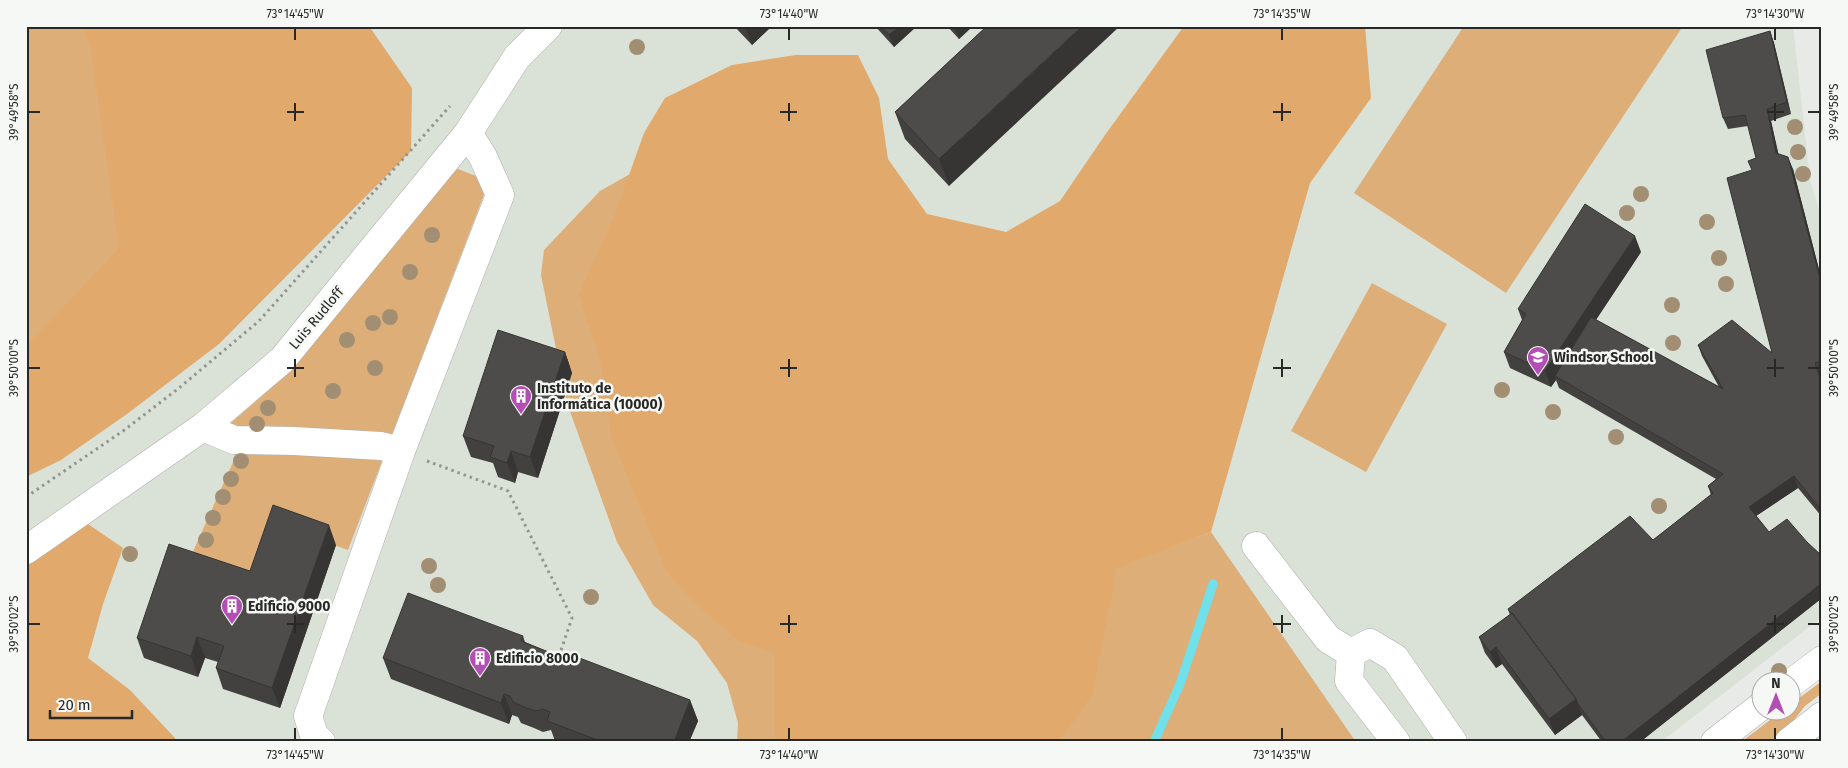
<svg xmlns="http://www.w3.org/2000/svg" width="1848" height="768" font-family="'Fira Sans',sans-serif">
  <rect width="100%" height="100%" fill="#e8eae7"/>
  <path fill="#dae1d7" d="M26 26H1793L1810 180 1822 220V617L1661 742H26Z"/>
  <path fill="#deae79" d="M26 26H236L26 463Z
    M1464 26H1683L1506 293 1354 193Z
    M646 165 1160 551 1211 532 1356 742H737L738 723 727 683 697 641 653 605 617 542 567 403 541 275 544 250 600 191Z
    M458 169 481 178 485 192 348 550 280 526 257 592 186 567 247 431 225 428 292 370 369 276 445 177Z
    M1372 283 1447 324 1366 472 1291 431Z
    M1822 681V693L1805 706 1780 738 1774 742H1741L1782 711 1790 710 1791 704Z"/>
  <path fill="#e1a96b" d="M83 26H369L412 88 411 151 219 344 127 414 61 460 26 477V347L119 248 90 45Z
    M1184 26H1365L1371 98 1310 183 1211 532 1117 568 1092 695 1059 742H775V654L739 641 696 604 666 571 611 436 600 359 579 294 614 217 644 133 665 98 732 65 796 55H858L879 98 888 159 927 214 1006 232 1060 201 1105 135Z
    M88 524 123 548 103 604 88 658 130 690 175 738V742H26V557L46 540Z"/>
  <g fill="none" stroke-linecap="round" stroke-linejoin="round">
    <path stroke="#70e0eb" stroke-width="9" d="M1154 742 1180 684 1213 584"/>
    <g stroke="#adafac" stroke-width="29">
      <path id="minor" d="M203 427 234 440 294 441 381 446 401 451 308 716 314 735 321 742
        M401 451 500 195 483 157 468 133
        M1256 546 1328 639 1351 653
        M26 550 203 427 282 360 468 133 517 57 548 26
        M1396 742 1349 681 1351 653 1370 643 1395 658 1453 742"/>
    </g>
    <g stroke="#adafac" stroke-width="29">
      <path id="major" d="M1790 684 1822 660
        M1715 742 1760 707
        M1789 742 1822 716"/>
    </g>
    <path stroke="#939592" stroke-width="3" stroke-dasharray="2.5 4" stroke-linecap="butt" d="M427 461 508 491 572 618 558 659
      M26 497 123 431 179 388 259 321 450 106"/>
    <use href="#minor" stroke="#fff" stroke-width="28"/>
    <use href="#major" stroke="#fff" stroke-width="28"/>
  </g>
  <g fill="#a28f73">
    <circle cx="637" cy="47" r="8"/>
    <circle cx="1795" cy="127" r="8"/>
    <circle cx="1798" cy="152" r="8"/>
    <circle cx="1803" cy="174" r="8"/>
    <circle cx="1641" cy="194" r="8"/>
    <circle cx="1627" cy="213" r="8"/>
    <circle cx="1707" cy="222" r="8"/>
    <circle cx="432" cy="235" r="8"/>
    <circle cx="1719" cy="258" r="8"/>
    <circle cx="410" cy="272" r="8"/>
    <circle cx="1726" cy="284" r="8"/>
    <circle cx="1672" cy="305" r="8"/>
    <circle cx="390" cy="317" r="8"/>
    <circle cx="373" cy="323" r="8"/>
    <circle cx="347" cy="340" r="8"/>
    <circle cx="1673" cy="343" r="8"/>
    <circle cx="375" cy="368" r="8"/>
    <circle cx="1502" cy="390" r="8"/>
    <circle cx="333" cy="391" r="8"/>
    <circle cx="268" cy="408" r="8"/>
    <circle cx="1553" cy="412" r="8"/>
    <circle cx="257" cy="424" r="8"/>
    <circle cx="1616" cy="437" r="8"/>
    <circle cx="241" cy="461" r="8"/>
    <circle cx="231" cy="479" r="8"/>
    <circle cx="223" cy="497" r="8"/>
    <circle cx="1659" cy="506" r="8"/>
    <circle cx="213" cy="518" r="8"/>
    <circle cx="206" cy="540" r="8"/>
    <circle cx="130" cy="554" r="8"/>
    <circle cx="429" cy="566" r="8"/>
    <circle cx="438" cy="585" r="8"/>
    <circle cx="591" cy="597" r="8"/>
    <circle cx="1779" cy="671" r="8"/>
  </g>
  <path fill="#424140" d="M734 26H772L752 45Z
    M875 26H917L894 47Z
    M947 26H973L959 39Z
    M987 26 949 186 905 139 895 112Z
    M1770 31 1774 43 1791 114 1771 121 1778 154 1793 169 1822 281V374H1819L1822 383V517L1798 488 1756 516 1769 532 1807 542 1822 556V598L1640 742H1602L1582 715 1555 735 1502 664 1496 668 1485 653 1479 637 1510 615 1508 609 1653 540 1711 495 1708 486 1716 479 1559 388 1556 380 1551 387 1510 368 1504 352 1522 320 1518 309 1641 252 1596 320 1719 387 1702 356 1698 345 1772 353 1752 170 1756 158 1748 126 1728 129 1723 118Z
    M565 352 572 373 538 478 518 472 515 483 498 477 493 463 471 457 463 436Z
    M336 545 280 708 223 689 216 668 218 662 205 658 198 677 144 658 137 638 250 571Z
    M523 636 525 642 546 651 690 700 698 721 689 742H556L555 741 551 730 543 732 534 728 521 723 518 717 512 715 509 724 391 679 383 658Z"/>
  <path fill="#363534" d="M748 26H772L752 45 746 29Z
    M900 26H917L894 47 889 35Z
    M954 26H973L959 39Z
    M1082 26H1120L949 186 939 159Z
    M1770 31 1774 43 1791 114 1787 102Z
    M1767 109 1771 121 1781 165 1776 153Z
    M1788 157 1793 169 1822 281V286Z
    M1635 236 1641 252 1557 378 1555 376 1556 380 1551 387 1545 371Z
    M565 352 572 373 538 478 530 457Z
    M511 451 518 472 515 483 507 463Z
    M1794 476 1798 488 1753 518 1749 507Z
    M329 525 336 545 280 708 272 688Z
    M1822 583V598L1640 742H1621Z
    M197 637 205 658 198 677 191 656Z
    M1496 647 1502 664 1496 668 1490 652Z
    M504 694 512 715 509 724 501 703Z
    M1576 699 1582 715 1555 735 1549 719Z
    M690 700 698 721 689 742H674Z"/>
  <path fill="#4d4c4a" stroke="#363534" d="M881 26H900L889 35Z
    M987 26H1082L939 159 895 112Z
    M1770 31 1787 102 1767 109 1776 153 1788 157 1822 286V361L1815 363 1822 384V511L1794 476 1749 507 1769 532 1787 519 1807 542 1822 556V583L1621 742H1606L1578 704 1576 699 1512 613 1511 614 1508 609 1630 516 1653 540 1713 493 1708 486 1723 474 1555 376 1591 317 1723 389 1698 345 1732 320 1772 353 1727 178 1752 170 1748 161 1756 158 1745 115 1723 118 1706 50Z
    M1585 204 1635 236 1545 371 1504 352 1526 314 1518 309Z
    M498 330 565 352 530 457 511 451 507 463 490 457 494 446 463 436Z
    M273 505 329 525 272 688 216 668 224 646 197 637 191 656 137 638 169 544 250 571Z
    M408 593 523 636 521 641 546 651 568 658 569 654 690 700 674 742H603L547 721 550 712 543 709 536 711 526 708 513 702 510 696 504 694 501 703 383 658Z
    M1512 613 1576 699 1549 719 1496 647 1490 652 1479 637Z"/>
  <path fill="none" stroke="#282827" stroke-width="2" d="M295 28V40M789 28V40M1282 28V40M1775 28V40M295 103V121M789 103V121M1282 103V121M1775 103V121M28 112H40M287 112H304M780 112H797M1273 112H1291M1767 112H1784M1808 112H1820M295 359V377M789 359V377M1282 359V377M1775 359V377M28 368H40M287 368H304M780 368H797M1273 368H1291M1767 368H1784M1808 368H1820M295 615V633M789 615V633M1282 615V633M1775 615V633M28 624H40M287 624H304M780 624H797M1273 624H1291M1767 624H1784M1808 624H1820M295 728V740M789 728V740M1282 728V740M1775 728V740"/>
  <defs>
    <g id="school-pin" transform="scale(1.125)"><path d="M0 17L-7.5 6A9.5 9.5 0 1 1 7.5 6Z" fill="#b34fb4" stroke="#f6f8f5"/><path d="M0-5L7-2L0 1L-7-2ZM-4 1L0 2.5L4 1V4Q0 6-4 4Z" fill="#fff"/></g>
    <g id="building-pin" transform="scale(1.125)"><path d="M0 17L-7.5 6A9.5 9.5 0 1 1 7.5 6Z" fill="#b34fb4" stroke="#f6f8f5"/><path d="M-4-6H4V6H1V3H-1V6H-4ZM-2.5-4.3h1.7v1.8h-1.7ZM.8-4.3h1.7v1.8H.8ZM-2.5-1h1.7V.8h-1.7ZM.8-1h1.7V.8H.8Z" fill="#fff"/></g>
  </defs>
  <g fill-rule="evenodd">
    <use href="#school-pin" x="1538" y="357"/>
    <use href="#building-pin" x="521" y="396"/>
    <use href="#building-pin" x="232" y="606"/>
    <use href="#building-pin" x="480" y="658"/>
  </g>
  <g text-anchor="middle" stroke-width="5" stroke-linejoin="round" paint-order="stroke">
    <g font-size="14" fill="#282827" stroke="#f6f8f5">
      <text transform="translate(316 318) rotate(-50)" y="5">Luis Rudloff</text>
    </g>
    <g font-size="14" font-weight="bold" fill="#282827" stroke="#f6f8f5" text-anchor="start">
      <text x="1554" y="362">Windsor School</text>
      <text x="537" y="393">Instituto de<tspan x="537" dy="16">Informática (10000)</tspan></text>
      <text x="248" y="611">Edificio 9000</text>
      <text x="496" y="663">Edificio 8000</text>
    </g>
  </g>
  <rect width="1848" height="768" fill="none" stroke="#f6f8f5" stroke-width="55"/>
  <g transform="translate(1776 696)"><circle r="24" fill="#f6f8f5" stroke="#a4a5a3"/>
  <path d="M0-4L9 19L0 12L-9 19Z" fill="#b34fb4"/>
  <text y="-8" font-size="14" font-weight="bold" text-anchor="middle" fill="#282827">N</text>
  </g>
  <path d="M50 710v8h82v-8" fill="none" stroke="#282827" stroke-width="2.5"/>
  <text x="58" y="710" font-size="15" fill="#282827" stroke="#f6f8f5" stroke-width="4" paint-order="stroke">20 m</text>
  <rect x="28" y="28" width="1792" height="712" fill="none" stroke="#282827" stroke-width="2"/>
  <g font-size="12" text-anchor="middle" fill="#282827">
    <text x="295" y="18">73°14'45"W</text>
    <text x="789" y="18">73°14'40"W</text>
    <text x="1282" y="18">73°14'35"W</text>
    <text x="1775" y="18">73°14'30"W</text>
    <text transform="translate(14 112) rotate(-90)" y="4">39°49'58"S</text>
    <text transform="translate(1834 112) rotate(-90)" y="4">39°49'58"S</text>
    <text transform="translate(14 368) rotate(-90)" y="4">39°50'00"S</text>
    <text transform="translate(1834 368) rotate(-90)" y="4">39°50'00"S</text>
    <text transform="translate(14 624) rotate(-90)" y="4">39°50'02"S</text>
    <text transform="translate(1834 624) rotate(-90)" y="4">39°50'02"S</text>
    <text x="295" y="759">73°14'45"W</text>
    <text x="789" y="759">73°14'40"W</text>
    <text x="1282" y="759">73°14'35"W</text>
    <text x="1775" y="759">73°14'30"W</text>
  </g>
</svg>
